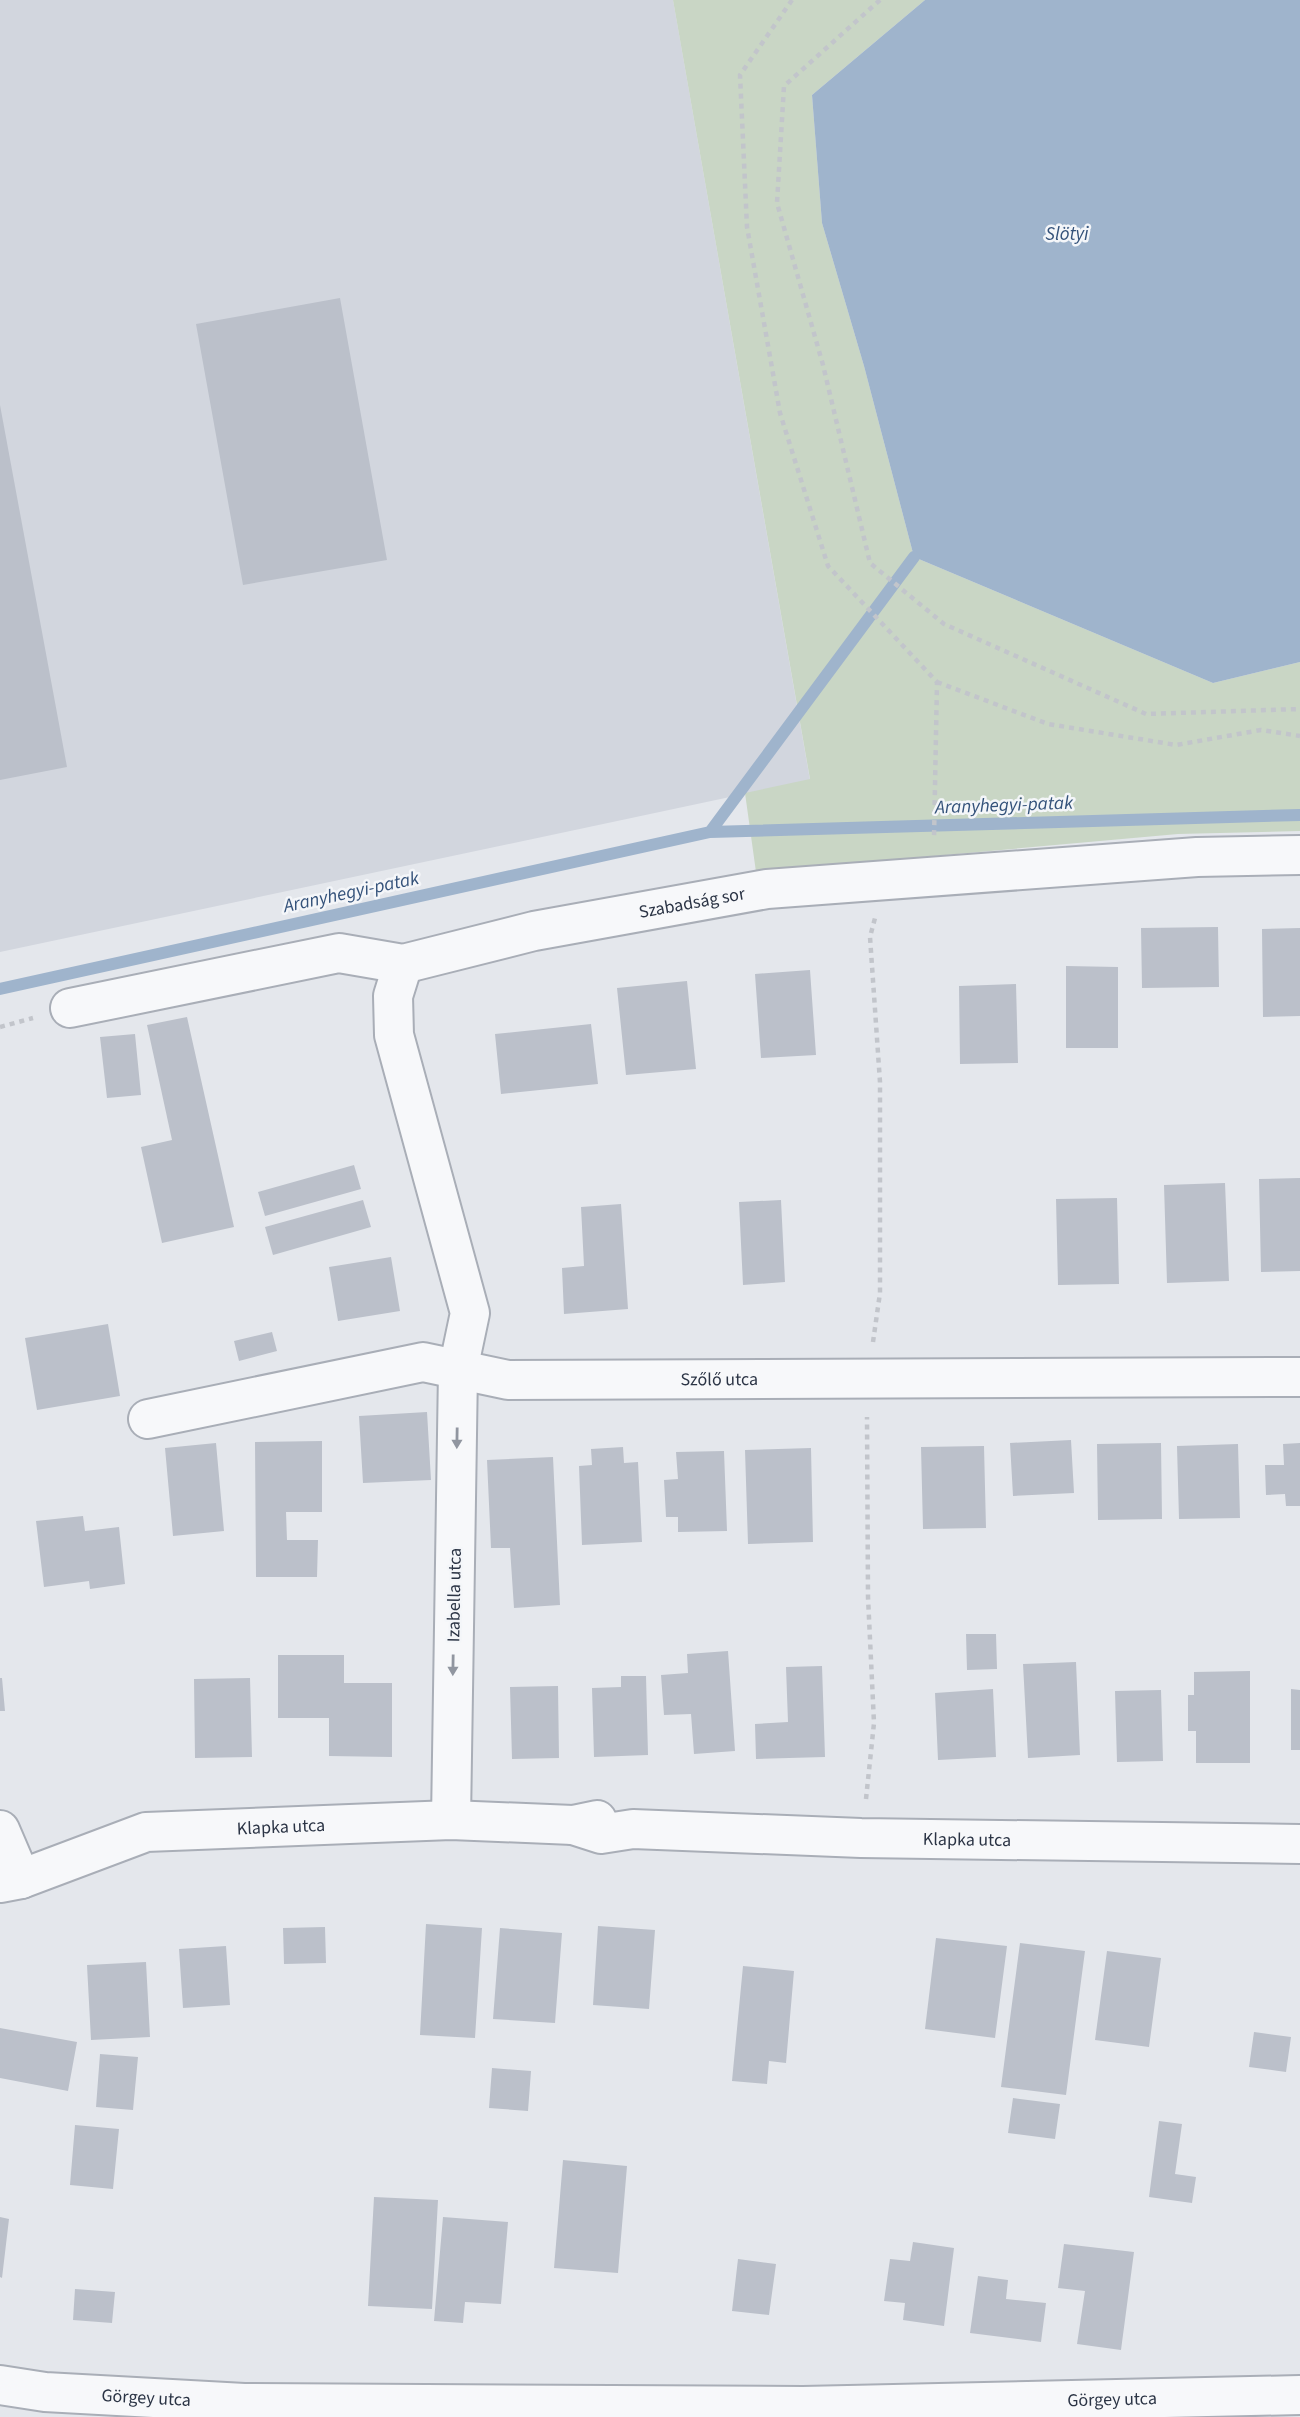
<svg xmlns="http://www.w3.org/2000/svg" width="1300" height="2417" font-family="'Source Sans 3',sans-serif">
  <rect width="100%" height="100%" fill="#e4e7ec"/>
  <path fill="#d2d6de" d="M0 0H673L810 780 0 952Z"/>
  <path fill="#c9d6c5" d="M673 0H925L812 95 822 223 864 366 914 557 1213 683 1300 662V831L1178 834 756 872 745 793 810 779Z"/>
  <path fill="#9fb4cc" d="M925 0H1300V662L1213 683 914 557 864 366 822 223 812 95Z"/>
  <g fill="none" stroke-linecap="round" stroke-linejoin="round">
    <path stroke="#9fb4cc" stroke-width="12" d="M710 832 914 557
      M0 989 710 832 1300 815"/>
  </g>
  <path fill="#bbc0ca" d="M340 298 387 560 243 585 196 324Z
    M0 405 67 767 0 780Z
    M1218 927 1219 987 1142 988 1141 928Z
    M1300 928V1016L1263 1017 1262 929Z
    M1066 966 1118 967V1048H1066Z
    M810 970 816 1055 761 1058 755 974Z
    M687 981 696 1069 626 1075 617 988Z
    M1016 984 1018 1063 960 1064 959 986Z
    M187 1017 234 1227 162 1243 141 1147 172 1140 147 1025Z
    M591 1024 598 1084 501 1094 495 1034Z
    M135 1034 141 1095 107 1098 100 1037Z
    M354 1165 361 1189 265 1216 258 1192Z
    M1300 1178V1271L1261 1272 1259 1179Z
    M1225 1183 1229 1281 1167 1283 1164 1185Z
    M1117 1198 1119 1284 1058 1285 1056 1199Z
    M363 1200 371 1227 273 1255 265 1227Z
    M781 1200 785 1282 743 1285 739 1202Z
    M621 1204 628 1309 564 1314 562 1268 584 1266 581 1207Z
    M391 1257 400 1311 338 1321 329 1267Z
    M108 1324 120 1396 37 1410 25 1338Z
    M272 1332 277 1351 239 1361 234 1341Z
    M427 1412 431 1480 363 1483 359 1416Z
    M1071 1440 1074 1493 1013 1496 1010 1443Z
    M322 1441V1512H286L287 1540H318L317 1577H256L255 1442Z
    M216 1443 224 1531 173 1536 165 1448Z
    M1161 1443 1162 1519 1098 1520 1097 1444Z
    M1300 1443V1506H1286L1285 1494 1266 1495 1265 1465H1284L1283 1444Z
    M1238 1444 1240 1518 1179 1519 1177 1446Z
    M984 1446 986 1528 923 1529 921 1447Z
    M623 1447 624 1463 638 1462 642 1542 582 1545 579 1466 592 1465 591 1449Z
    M811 1448 813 1542 748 1544 745 1450Z
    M724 1451 727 1531 678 1532V1517H666L664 1480 678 1479 676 1452Z
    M553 1457 560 1605 514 1608 510 1548H491L487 1460Z
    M83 1516 85 1531 119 1527 125 1584 90 1589 89 1581 44 1587 36 1521Z
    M966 1634H996L997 1669 967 1670Z
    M728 1651 735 1751 694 1754 691 1714 664 1715 661 1675 688 1673 687 1654Z
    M278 1655H344V1683H392V1757L329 1756V1718H278Z
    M1076 1662 1080 1755 1028 1758 1023 1664Z
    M822 1666 825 1757 756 1759 755 1724 788 1722 786 1667Z
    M1250 1671V1763H1196V1731H1188V1695H1194V1672Z
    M621 1676H646L648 1755 594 1757 592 1688 621 1687Z
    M0 1678H2L5 1711H0Z
    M250 1678 252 1757 195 1758 194 1679Z
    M558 1686 559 1758 512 1759 510 1687Z
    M993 1689 996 1757 938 1760 935 1693Z
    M1291 1689 1300 1690V1750H1291Z
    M1161 1690 1163 1761 1117 1762 1115 1691Z
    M426 1924 482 1928 475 2038 420 2035Z
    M598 1926 655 1930 649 2009 593 2005Z
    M325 1927 326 1963 284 1964 283 1928Z
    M500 1928 562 1933 555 2023 493 2019Z
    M936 1938 1007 1946 995 2038 925 2029Z
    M1020 1943 1085 1951 1066 2095 1001 2087Z
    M226 1946 230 2005 183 2008 179 1949Z
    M1107 1951 1161 1958 1149 2047 1095 2040Z
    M146 1962 150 2037 91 2040 87 1965Z
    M743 1966 794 1971 786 2063 769 2061 767 2084 732 2081Z
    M0 2028 77 2042 68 2091 0 2078Z
    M1254 2032 1291 2037 1286 2072 1249 2067Z
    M100 2054 138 2057 133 2110 96 2107Z
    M492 2068 531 2071 528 2111 489 2108Z
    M1013 2098 1060 2104 1055 2139 1008 2133Z
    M1159 2121 1182 2124 1175 2174 1196 2177 1192 2203 1149 2197Z
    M75 2125 119 2129 113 2189 70 2185Z
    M563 2160 627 2166 618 2273 554 2268Z
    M374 2197 438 2200 432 2309 368 2306Z
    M0 2217 9 2219 2 2278 0 2277Z
    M443 2217 508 2222 501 2304 465 2302 463 2323 434 2321Z
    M913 2242 954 2248 944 2326 903 2320 905 2303 884 2301 890 2259 910 2261Z
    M1064 2244 1134 2252 1121 2350 1077 2344 1085 2291 1058 2288Z
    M738 2259 776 2264 769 2315 732 2311Z
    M978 2276 1008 2280 1006 2299 1046 2303 1041 2342 970 2333Z
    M75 2289 115 2292 112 2323 73 2320Z"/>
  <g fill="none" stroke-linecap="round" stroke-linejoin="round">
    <g stroke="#a9aeb7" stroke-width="42">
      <g id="minor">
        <path d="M403 964 393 996 394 1035 470 1313 458 1370 451 1820"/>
        <path id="s1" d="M70 1008 339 953 403 964 534 931 767 889 1197 857 1300 855"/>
        <path id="s2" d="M148 1419 423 1362 508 1380 1300 1377"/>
        <path id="s3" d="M573 1825 601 1834 633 1829 861 1838 1300 1844"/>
        <path d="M0 1830 21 1879"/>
        <path id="s4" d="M0 1883 21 1879 146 1832 451 1820 573 1825 597 1820"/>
        <path id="s5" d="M0 2385 45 2392 244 2403 803 2406 1300 2395"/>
      </g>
    </g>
    <path stroke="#c2c5cb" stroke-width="4.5" stroke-dasharray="5 5" stroke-linecap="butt" d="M792 0 740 75 747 227 780 413 828 566 937 682 934 839
      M880 0 784 86 777 203 823 365 870 563 944 624 1146 714 1300 709
      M937 682 1048 724 1176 745 1261 730 1300 736
      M0 1027 33 1018
      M873 1342 880 1293V1082L870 937 875 918
      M866 1799 874 1723 868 1597 867 1417"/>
    <use href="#minor" stroke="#f7f8fa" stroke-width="38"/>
  </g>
  <defs><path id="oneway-solid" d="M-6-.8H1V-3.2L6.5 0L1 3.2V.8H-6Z" transform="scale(1.75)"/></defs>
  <g fill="#9196a0">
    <use href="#oneway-solid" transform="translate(457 1438) rotate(91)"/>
    <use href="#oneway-solid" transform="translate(453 1665) rotate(91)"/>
  </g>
  <g text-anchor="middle" stroke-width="5" stroke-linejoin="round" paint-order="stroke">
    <g font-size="18" fill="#2b3445" stroke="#f4f6f9">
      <text dy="6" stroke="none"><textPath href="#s1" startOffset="635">Szabadság sor</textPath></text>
      <text dy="6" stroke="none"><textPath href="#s2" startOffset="579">Szőlő utca</textPath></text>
      <text transform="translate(454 1595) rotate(-89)" y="6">Izabella utca</text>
      <text dy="6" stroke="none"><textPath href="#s4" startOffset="290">Klapka utca</textPath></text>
      <text dy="6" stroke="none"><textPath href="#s3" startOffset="396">Klapka utca</textPath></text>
      <text dy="6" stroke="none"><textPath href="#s5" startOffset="147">Görgey utca</textPath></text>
      <text dy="6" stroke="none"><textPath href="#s5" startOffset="1113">Görgey utca</textPath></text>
    </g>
    <g font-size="19" font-style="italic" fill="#34527a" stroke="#f4f6f9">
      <text x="1067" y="240">Slötyi</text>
      <text transform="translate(1004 804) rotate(-2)" y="7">Aranyhegyi-patak</text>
      <text transform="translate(351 891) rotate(-12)" y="7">Aranyhegyi-patak</text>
    </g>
  </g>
</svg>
